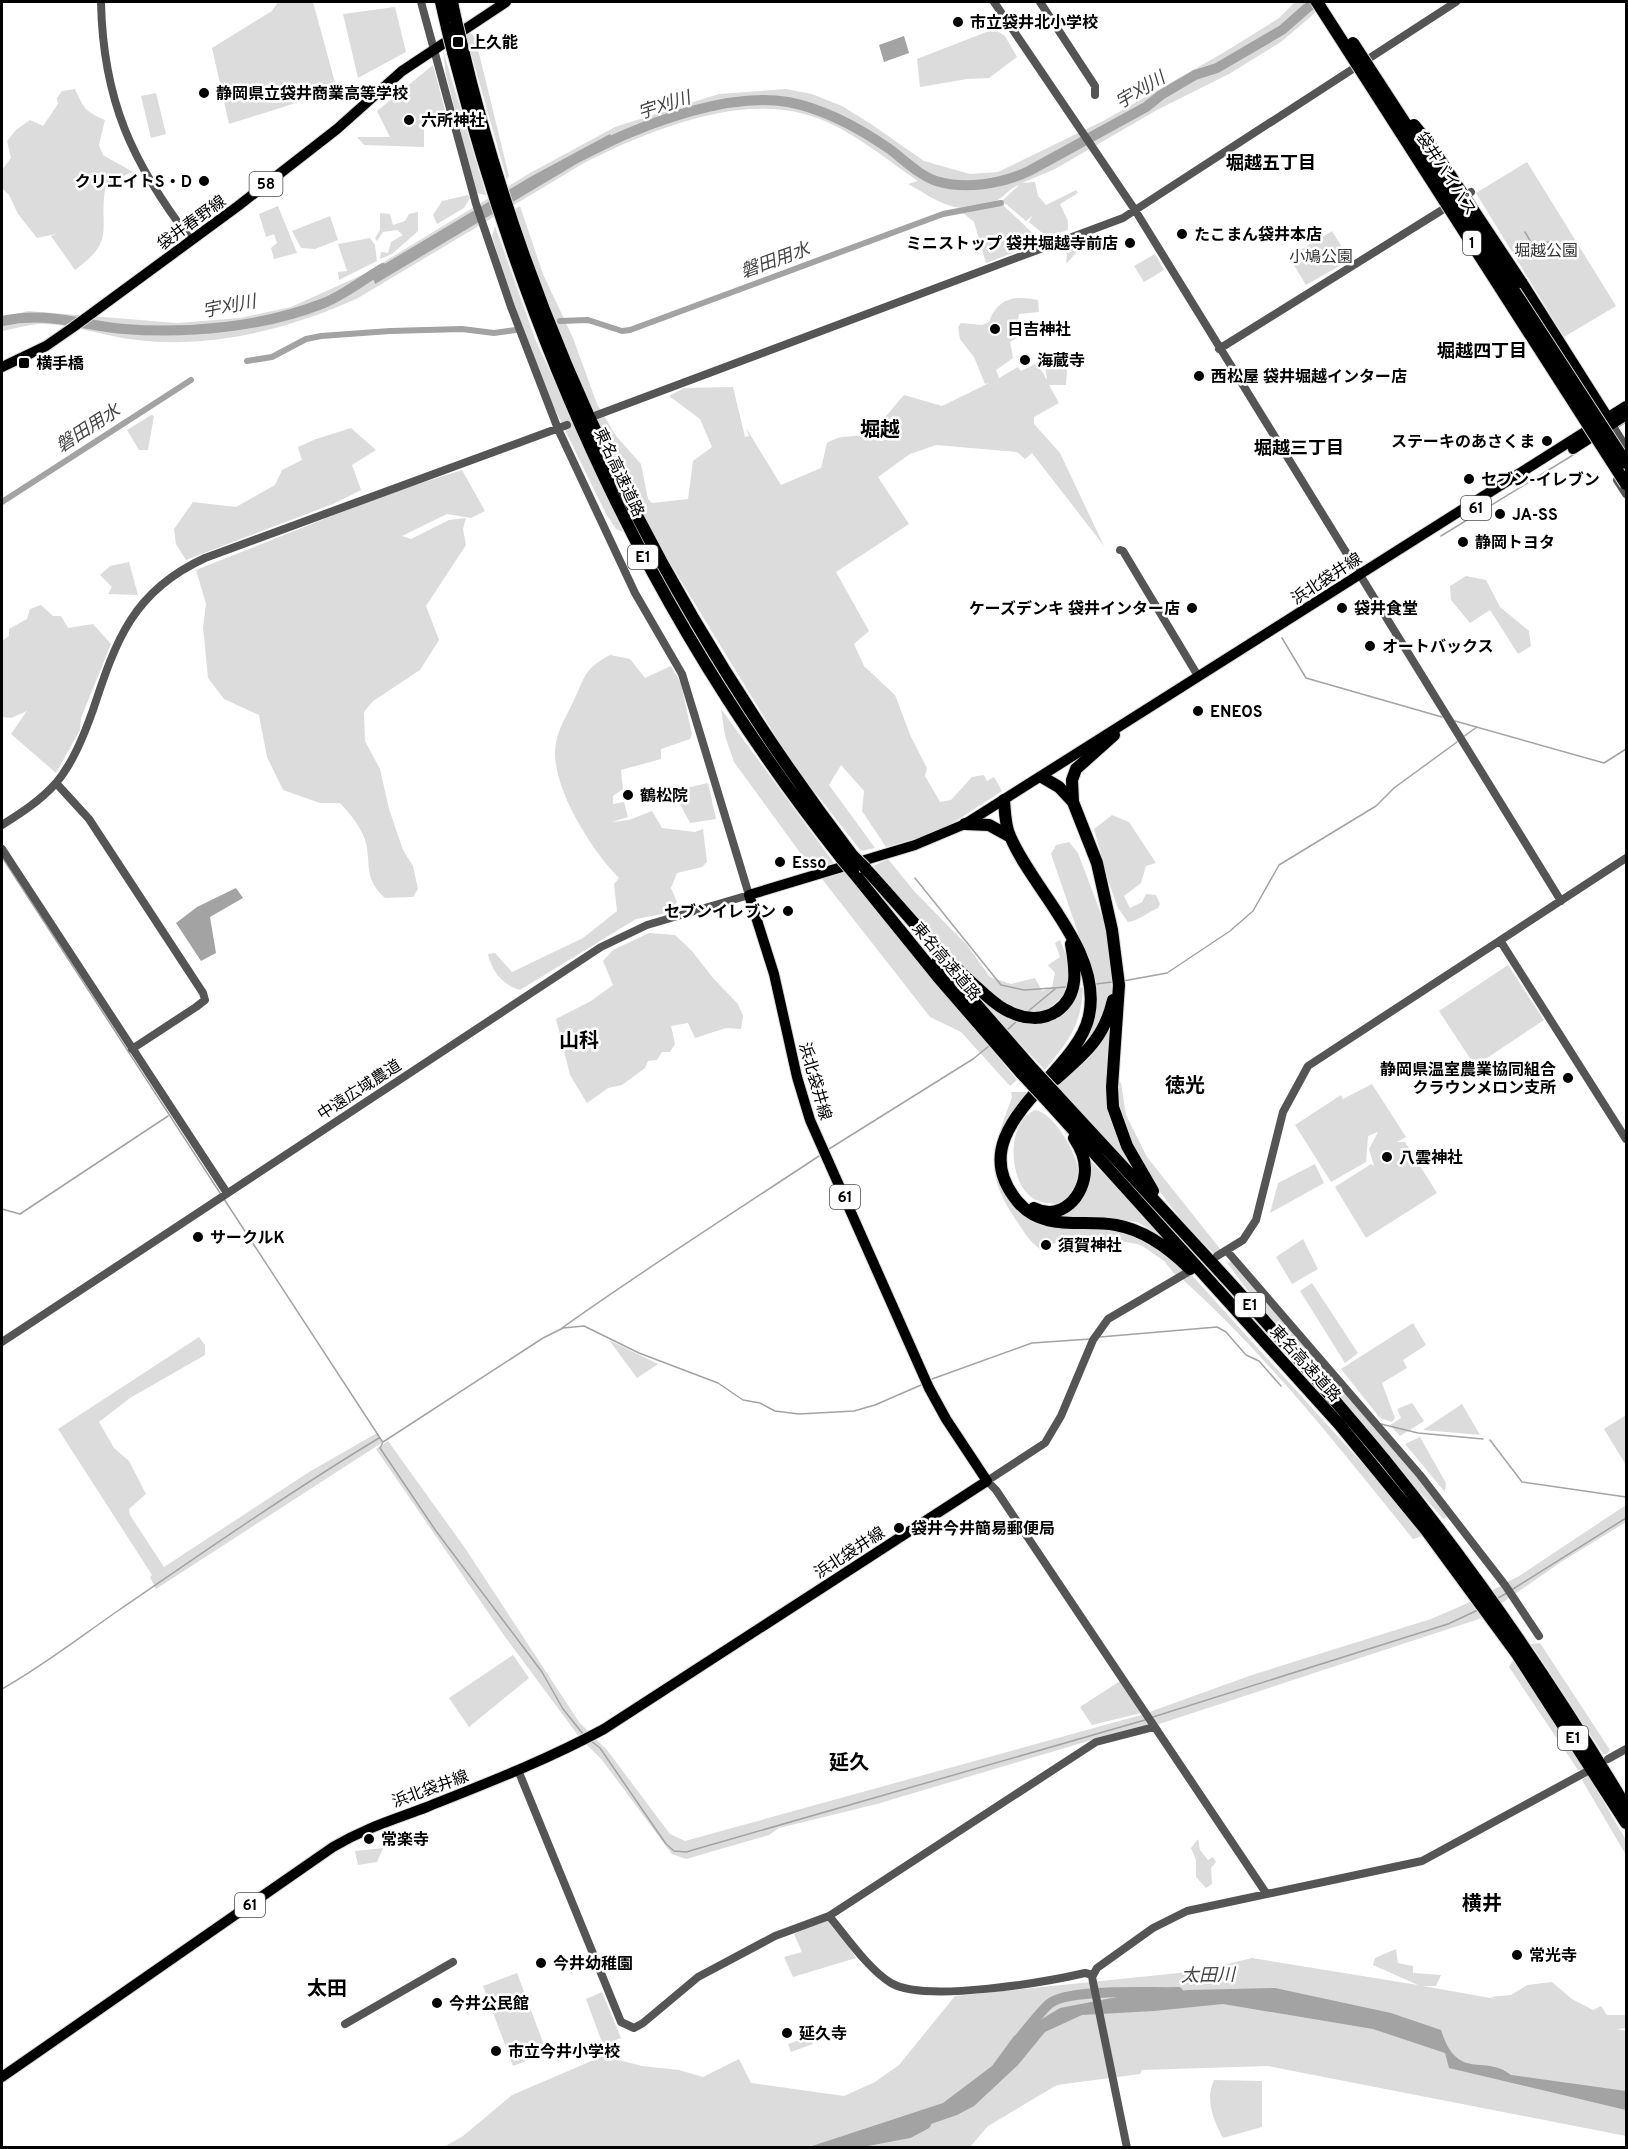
<svg xmlns="http://www.w3.org/2000/svg" width="1628" height="2149" font-family="Overpass,'Noto Sans JP',sans-serif">
  <rect width="100%" height="100%" fill="#fff"/>
  <path fill="#dcdcdc" d="M278 2H313L337 90 229 124 212 48 272 11Z
    M1295 2H1328L1281 42 1229 74 1157 110 1055 169 1022 183 1035 182 1038 196 1046 205 1076 190 1078 193 1060 204 1068 221V230L1047 237 1029 222 1032 216 1026 221 1002 201 1019 185C1009 188 1005 197 996 201 956 217 942 203 908 184L918 181C884 158 845 124 804 114 734 95 646 132 584 163L358 298C290 329 212 349 137 340 106 337 73 324 42 324 29 324 14 329 2 331V317L28 311 177 323 240 318 291 307 364 274 530 173 615 127 719 94 786 89 812 94 842 106 871 124 924 161 970 174 998 172 1103 121 1223 53 1279 18Z
    M395 7 406 52 358 78 343 14Z
    M994 29 1005 36 1017 57 989 78 967 79 920 87 917 59Z
    M468 31 475 37 509 176 507 180 465 32Z
    M443 50 486 195 476 193 446 75Z
    M433 65 447 118 424 123V147L364 145 357 137H390L377 111Z
    M75 89C84 109 85 111 105 120L99 145 103 155 133 172 116 179 105 189C99 231 116 240 75 270L51 236 56 234 37 238 18 214 9 195 2 188V170L11 158 7 141 16 130 30 120 43 126 58 104 57 98 62 91Z
    M156 93 166 134 151 138 141 96Z
    M1527 162 1616 306 1564 337 1476 193Z
    M468 195 470 198 464 208 437 224 433 215 442 201Z
    M1003 205 1042 242 986 263 974 222 963 213Z
    M278 206 297 253 274 259 271 248 277 243 274 234 266 237 259 214Z
    M520 206 543 274 573 338 597 404 616 436 641 464 648 499 652 503 688 499 693 461 712 447 700 419 669 396 684 388 733 387 745 437 749 436 746 428 781 485 821 468 827 443C844 433 849 439 863 434 880 427 892 408 904 395L942 406 989 383 985 384 974 357 960 339 958 327 961 323 982 325 989 322C997 298 1015 295 1038 300L1039 312 1019 314 1017 327 1022 335 1010 342 1013 358 996 370 999 378 1018 367 1021 371 1037 363 1047 380 1044 357 1057 351 1067 371 1066 385H1049L1059 403 1034 417V424L1060 453 1104 546 1032 453 1025 459 1017 452 936 445 910 454 878 477 909 524 836 572 869 631 854 644 864 666 895 695 911 737 927 768 925 776 940 802 951 800 972 777 984 775 987 781 994 777 1002 791 939 832 886 847 862 811 864 791 841 765 829 785 875 848 861 851 792 763 634 504 562 346 513 210Z
    M418 212V231L392 254 380 259 381 252 388 253 391 242 403 235 397 230 383 232 377 241 375 238 380 230V213L390 214 393 225 405 221 409 214Z
    M330 216 338 240 315 249 301 248 292 231Z
    M495 226 536 341 623 532 616 529 606 514 544 387 502 270 492 236Z
    M1332 231 1350 260 1306 285 1289 257Z
    M1092 235 1066 264 1067 254 1057 244Z
    M370 238 375 245 377 261 339 280 338 272 347 271 338 244Z
    M1155 254 1164 270 1144 282 1134 266Z
    M151 415 154 416 148 450H139L127 430Z
    M351 428 376 450 352 465 361 490 333 504 186 560 176 544 174 529 193 502 236 507 275 485 282 470 302 460 298 447 316 439Z
    M462 470 485 511 471 518 447 514 402 536 411 539 449 520 466 518 463 529 466 545 426 606 439 640 420 670 373 701 364 712 365 741 380 769 389 809 403 850 413 866 418 889 413 897 385 898C366 880 370 871 367 848 365 831 351 815 340 803H320L283 790 267 757 259 715 224 699 208 678 203 627 206 604 196 570 387 494Z
    M129 562 138 595 108 594 112 587 100 575 110 566Z
    M1466 576 1486 580 1500 607 1529 631 1531 646 1518 654 1490 610 1470 623 1451 600 1450 586Z
    M41 605 53 616H61L68 628 93 624 111 644 81 718 80 730 56 773 11 734 27 711 11 718 2 717V641L9 636V629L27 619 30 609Z
    M610 655 630 659 645 678 671 666 681 684 692 734 690 739 661 749V759L621 770 623 789 613 796V804L624 802 628 817 612 822 629 820 652 811 662 828 695 832 703 829 707 862 702 867 677 873 671 888 677 902 668 913 636 919 520 990C503 985 492 972 488 954L495 953 512 972 583 938 617 911 614 884 619 878C592 851 548 783 556 743 558 729 568 713 574 700 586 675 584 669 610 655Z
    M721 709 834 863 812 869 734 762 725 736Z
    M708 783 716 819 690 823 673 791Z
    M1112 815 1129 822 1156 863 1146 866 1141 883 1124 896 1130 908 1142 902 1146 894 1156 895 1160 904 1158 908C1148 912 1138 921 1128 922L1118 908 1108 880 1094 829Z
    M1069 842 1078 853 1109 935 1112 991 1100 1027 1087 1047 1049 1080 1084 1041 1086 956 1051 854 1056 845Z
    M888 859 914 891 967 945 990 977 1011 984 1035 978 1042 991 1052 987 1055 973 1048 965 1060 957 1055 943 1060 940C1078 982 1072 994 1034 1018 967 987 921 920 873 866Z
    M844 871 1017 1080 1010 1086 961 1032 930 1017 822 879Z
    M649 933 675 935 692 951 713 978 738 1004 743 1016 741 1029 726 1028 695 1038 688 1023 671 1026 675 1044 670 1052H662L657 1060 648 1061 645 1068 622 1085 608 1088 587 1103 570 1075 556 1019 591 1001 613 985 603 961 613 950Z
    M1508 965 1544 1020 1475 1066 1439 1011Z
    M1074 986 1083 988C1081 1027 1068 1041 1045 1070L980 1003 982 1000 1012 1013 1057 1012Z
    M1113 1020 1109 1069 1123 1146 1137 1176 1057 1086 1100 1044Z
    M1117 1080 1121 1083 1126 1115 1147 1157 1221 1250 1217 1256C1173 1218 1116 1140 1117 1080Z
    M1372 1084 1406 1137 1397 1142H1405L1437 1193 1366 1238 1335 1187 1371 1164 1374 1166 1369 1149 1378 1132 1368 1136 1366 1162 1331 1182 1295 1125 1341 1095 1343 1099Z
    M1011 1092H1027L1011 1119 999 1170 1033 1217 1119 1226 1190 1269 1178 1278 1164 1261 1141 1245 1106 1238 1063 1237 1044 1251C1030 1244 1025 1233 1016 1220 982 1170 993 1150 1012 1097Z
    M1035 1110C1053 1112 1076 1152 1078 1169 1078 1178 1074 1187 1070 1196L1056 1204C1049 1203 1040 1203 1034 1199 1008 1184 1005 1122 1035 1110Z
    M1085 1155 1167 1239 1137 1222 1104 1217 1062 1216C1090 1199 1092 1186 1085 1155Z
    M1315 1164 1324 1183 1270 1213 1278 1183Z
    M1303 1239 1318 1269 1292 1284 1276 1257Z
    M1232 1260 1451 1515 1443 1519 1260 1307 1228 1264Z
    M1189 1272 1419 1526 1422 1534 1420 1537 1413 1539C1340 1449 1268 1356 1181 1278Z
    M1312 1283 1358 1353 1345 1363 1300 1291Z
    M1413 1323 1426 1345 1403 1360 1407 1368 1382 1383 1395 1418 1392 1422 1380 1418 1341 1369Z
    M199 1337 205 1345V1355L130 1398 99 1422 114 1448 129 1461 146 1494 129 1509 130 1515 164 1567 309 1472 377 1433 383 1442 156 1589 150 1577 152 1575 58 1429Z
    M609 1340 658 1364 637 1378Z
    M1412 1403 1424 1421 1400 1436 1390 1425 1401 1418 1397 1409Z
    M1462 1404 1480 1435 1423 1430Z
    M1626 1415V1465L1604 1429Z
    M1420 1437 1446 1483 1445 1492 1405 1444Z
    M388 1441 465 1548 579 1722 607 1750 670 1834 685 1841 1141 1715 1252 1675 1431 1619 1468 1603 1519 1576 1626 1505V1522L1561 1562 1479 1619 1153 1726 1095 1739 877 1804 779 1828 769 1835 686 1859 672 1854 602 1760 580 1738 503 1634 376 1449Z
    M1540 1643 1610 1750 1607 1754H1603L1531 1644Z
    M513 1655 529 1678 469 1727 449 1698Z
    M1513 1660 1585 1766 1582 1770H1578L1509 1667Z
    M1120 1681 1141 1713 1092 1725 1080 1707Z
    M1588 1775 1626 1840V1855L1582 1780Z
    M1198 1839 1200 1850 1208 1860 1213 1857 1216 1862 1211 1868 1212 1884 1206 1888 1196 1877V1860L1191 1848Z
    M383 1848 377 1862 358 1865 355 1851Z
    M829 1916 856 1958 793 1977 784 1957 802 1952 794 1934Z
    M1396 1949 1398 1963 1413 1966V1973L1441 1975 1436 1986H1423L1496 1999 1490 1997 1511 1995 1527 1985 1552 1982 1572 1999 1593 2010 1601 2006 1607 2015H1626V2028L1617 2029 1626 2031V2136L1268 2066 1142 2070 1140 2074 1057 2085 988 2126 970 2147 442 2148 463 2136 512 2095 603 2056 642 2066 679 2070 703 2077 739 2059 751 2083 844 2096 875 2082 899 2065 955 1996 1198 1971 1252 1958 1418 1985 1373 1965 1375 1958Z
    M517 1973 547 2053 513 2066 483 1986Z
    M602 1992 621 2038 603 2045 586 1999Z
    M807 2029 813 2044 791 2052 788 2044 800 2040 798 2032Z
    M1214 2080 1262 2081V2127L1223 2138C1213 2120 1205 2099 1214 2080Z"/>
  <path fill="#a3a3a3" d="M904 36 909 53 884 62 879 45Z
    M610 134 614 145 578 163 375 284 371 272 532 176Z
    M236 888 243 898 210 917 216 953 201 961 176 923 197 907Z
    M1275 1988 1391 2013 1441 2030C1458 2083 1484 2053 1511 2075L1626 2091V2110L1449 2068 1445 2053 1373 2029 1223 2004 1154 2011 1082 2015 1045 2032 1018 2065 974 2106 957 2115 864 2147 806 2148 943 2103 992 2066 1014 2036 1060 2008 1117 1997 1189 1990Z"/>
  <g fill="none" stroke-linecap="round" stroke-linejoin="round">
    <path stroke="#a3a3a3" stroke-width="1.5" d="M1525 232 1532 244 1550 242
      M1618 427 1626 422
      M1441 536 1573 455
      M1282 638 1306 678 1442 717
      M1455 721 1604 763 1626 749
      M1463 737 1477 727
      M2 857 220 1193
      M915 878 1001 985 1024 990 1067 987
      M1123 981 1167 973 1230 931 1253 911 1279 865 1376 806 1394 788 1457 742
      M1096 984 1112 982
      M1026 1013 1055 989
      M1006 1031 1018 1020
      M829 1149 973 1059 989 1046
      M224 1199 382 1441
      M2 1209 20 1214 168 1116
      M562 1328C646 1268 733 1213 819 1156
      M1100 1337 1217 1327 1226 1332 1246 1355 1259 1361 1281 1386
      M932 1379 1032 1343 1090 1339
      M1381 1424 1418 1433 1483 1439
      M1490 1440 1522 1482 1626 1497
      M1513 1589 1626 1518
      M1498 1598 1507 1593
      M2 1689C43 1666 80 1637 119 1610 205 1551 290 1492 379 1438
      M1153 1717 1448 1624 1478 1610
      M583 1734 563 1709 542 1672 436 1531 380 1448 383 1442 543 1338 563 1328 584 1326 639 1353 718 1383 743 1400 760 1403 775 1411 799 1414 854 1411 875 1405 921 1385
      M591 1741 600 1748 666 1844 674 1851 686 1852 1145 1720"/>
    <path stroke="#a3a3a3" stroke-width="6" d="M560 321 588 320 622 331 630 330 943 214 1001 203
      M247 361 272 357 306 339 321 336 390 331 462 329 494 333 516 330
      M2 502 191 380"/>
    <path stroke="#a3a3a3" stroke-width="10" d="M600 146C652 121 731 92 788 102 825 109 861 129 891 150 905 161 919 175 936 181 965 190 1002 184 1029 171L1146 107 1161 95 1195 75 1217 68 1282 30 1314 2
      M2 321C48 311 79 325 124 329 188 334 264 327 324 303 344 295 364 279 383 268
      M1021 2036C1030 2026 1039 2013 1049 2004 1067 1988 1151 1993 1178 1992
      M867 2141 909 2133 926 2124"/>
    <g stroke="#dbdbdb" stroke-width="12">
      <path id="major" d="M2 367 46 346 72 328 238 206 337 129 402 71 506 2
        M1573 449 1626 415
        M2 2077 333 1847C365 1828 393 1820 427 1807 487 1783 547 1760 604 1729L987 1481 946 1419 929 1388 810 1120 797 1077 774 974 749 895 915 845 965 824 1626 406"/>
    </g>
    <g stroke="#dbdbdb" stroke-width="14">
      <path id="highway" d="M441 2 447 28
        M452 2 456 21
        M462 46C532 342 669 614 852 855
        M453 52C530 351 649 616 842 859
        M1521 282 1607 418
        M1114 735 1076 769 1072 780 1073 802 1097 863 1112 930 1119 985 1112 1087 1113 1107 1127 1146 1153 1191
        M1042 777 1059 787 1073 802
        M1004 800C1005 812 1005 826 1010 836 1033 891 1103 951 1089 1016 1077 1076 956 1129 1018 1202 1043 1232 1083 1219 1116 1225 1144 1230 1170 1249 1190 1269
        M965 824 989 825 1009 836
        M865 868C903 909 938 954 980 990 989 998 999 1008 1010 1012 1024 1019 1043 1021 1057 1011 1080 995 1075 968 1071 944
        M853 872 938 977 1022 1074
        M938 960 1030 1066
        M1056 1079C1084 1054 1104 1039 1113 1000
        M1056 1094C1167 1215 1281 1334 1385 1460 1474 1570 1554 1686 1626 1807
        M1049 1103 1339 1424 1426 1530 1517 1654 1626 1823
        M1034 1208C1061 1222 1085 1196 1085 1169 1085 1158 1080 1147 1074 1138"/>
    </g>
    <path stroke="#555" stroke-width="8" d="M101 2C103 100 132 163 191 240
      M994 2 1135 210 1561 901
      M1040 2 1095 86V95
      M1219 349 1471 192
      M597 415 1123 218 1456 2
      M1609 420 1626 447
      M1617 480 1626 494
      M1120 550 1123 551 1198 676
      M56 783 89 819 203 993 205 1000 196 1007 132 1049
      M2 825C21 813 40 801 56 783 73 763 84 735 93 710 116 640 133 591 205 558L567 425
      M2 849 227 1193
      M1501 942 1626 1139
      M1227 1251 1420 1475 1505 1585 1539 1636
      M1217 1256 1243 1240 1256 1220 1283 1112 1308 1066 1626 858
      M1188 1272 1108 1319 1093 1340 1061 1416 1045 1443 987 1481 996 1490 1266 1893
      M2 1342 601 947 647 925 749 895 682 674 635 593 558 429 511 307 476 204 421 2
      M1608 1759 1626 1749
      M518 1770 621 2022 634 2028 643 2023 698 1977 775 1936 829 1916 1096 1742 1154 1727
      M829 1916C846 1936 869 1970 891 1983 925 2003 1046 1982 1085 1973L1093 1975
      M345 2024 453 1962
      M1127 2148 1092 1977 1097 1968 1153 1928 1187 1911 1422 1861 1586 1772"/>
    <use href="#major" stroke="#000" stroke-width="10"/>
    <use href="#highway" stroke="#000" stroke-width="12"/>
    <g stroke="#dbdbdb" stroke-width="14" stroke-linecap="butt">
      <path id="highway-bridge" d="M1317 2 1626 484
        M456 21 462 46
        M447 28 453 52
        M1353 43 1626 463
        M1414 125 1430 145 1521 282
        M852 855 865 868
        M842 859 853 872
        M1030 1066 1056 1094
        M1022 1074 1049 1103"/>
    </g>
    <use href="#highway-bridge" stroke="#000" stroke-width="12"/>
  </g>
  <g fill="#000" stroke="#fff" stroke-width="2">
    <circle cx="958" cy="22" r="6"/>
    <rect x="452" y="36" width="12" height="12" rx="3"/>
    <circle cx="204" cy="93" r="6"/>
    <circle cx="409" cy="120" r="6"/>
    <circle cx="204" cy="181" r="6"/>
    <circle cx="1182" cy="234" r="6"/>
    <circle cx="1130" cy="243" r="6"/>
    <circle cx="995" cy="329" r="6"/>
    <circle cx="1025" cy="360" r="6"/>
    <rect x="18" y="357" width="12" height="12" rx="3"/>
    <circle cx="1199" cy="376" r="6"/>
    <circle cx="1547" cy="441" r="6"/>
    <circle cx="1469" cy="479" r="6"/>
    <circle cx="1500" cy="514" r="6"/>
    <circle cx="1463" cy="542" r="6"/>
    <circle cx="1192" cy="608" r="6"/>
    <circle cx="1342" cy="608" r="6"/>
    <circle cx="1370" cy="646" r="6"/>
    <circle cx="1198" cy="711" r="6"/>
    <circle cx="628" cy="795" r="6"/>
    <circle cx="780" cy="862" r="6"/>
    <circle cx="788" cy="911" r="6"/>
    <circle cx="1568" cy="1078" r="6"/>
    <circle cx="1387" cy="1157" r="6"/>
    <circle cx="198" cy="1237" r="6"/>
    <circle cx="1046" cy="1245" r="6"/>
    <circle cx="899" cy="1528" r="6"/>
    <circle cx="369" cy="1839" r="6"/>
    <circle cx="1517" cy="1955" r="6"/>
    <circle cx="541" cy="1963" r="6"/>
    <circle cx="437" cy="2003" r="6"/>
    <circle cx="787" cy="2033" r="6"/>
    <circle cx="496" cy="2051" r="6"/>
  </g>
  <g text-anchor="middle" stroke-width="5" stroke-linejoin="round" paint-order="stroke">
    <g fill="#fff" stroke="#4c4c4c" stroke-width="1.5">
      <rect x="249.5" y="172" width="33" height="24" rx="4.5"/>
      <rect x="1463" y="231" width="18" height="24" rx="4.5"/>
      <rect x="1461" y="496" width="30" height="24" rx="4.5"/>
      <rect x="628" y="545" width="30" height="24" rx="4.5"/>
      <rect x="830" y="1185" width="30" height="24" rx="4.5"/>
      <rect x="1235" y="1293" width="30" height="24" rx="4.5"/>
      <rect x="1558" y="1726" width="30" height="24" rx="4.5"/>
      <rect x="235" y="1893" width="30" height="24" rx="4.5"/>
    </g>
    <g font-size="15" font-weight="bold" fill="#000">
      <text x="266" y="189">58</text>
      <text x="1472" y="248">1</text>
      <text x="1476" y="513">61</text>
      <text x="643" y="562">E1</text>
      <text x="845" y="1202">61</text>
      <text x="1250" y="1310">E1</text>
      <text x="1573" y="1743">E1</text>
      <text x="250" y="1910">61</text>
    </g>
    <g font-size="16" font-weight="bold" fill="#000" stroke="#fff" text-anchor="start">
      <text x="970" y="28">市立袋井北小学校</text>
      <text x="470" y="48">上久能</text>
      <text x="216" y="99">静岡県立袋井商業高等学校</text>
      <text x="421" y="126">六所神社</text>
      <text x="192" y="187" text-anchor="end">クリエイトS・D</text>
      <text x="1194" y="240">たこまん袋井本店</text>
      <text x="1118" y="249" text-anchor="end">ミニストップ 袋井堀越寺前店</text>
      <text x="1007" y="335">日吉神社</text>
      <text x="1037" y="366">海蔵寺</text>
      <text x="36" y="369">横手橋</text>
      <text x="1211" y="382">西松屋 袋井堀越インター店</text>
      <text x="1535" y="447" text-anchor="end">ステーキのあさくま</text>
      <text x="1481" y="485">セブン-イレブン</text>
      <text x="1512" y="520">JA-SS</text>
      <text x="1475" y="548">静岡トヨタ</text>
      <text x="1180" y="614" text-anchor="end">ケーズデンキ 袋井インター店</text>
      <text x="1354" y="614">袋井食堂</text>
      <text x="1382" y="652">オートバックス</text>
      <text x="1210" y="717">ENEOS</text>
      <text x="640" y="801">鶴松院</text>
      <text x="792" y="868">Esso</text>
      <text x="776" y="917" text-anchor="end">セブンイレブン</text>
      <text x="1556" y="1075" text-anchor="end">静岡県温室農業協同組合<tspan x="1556" dy="18">クラウンメロン支所</tspan></text>
      <text x="1399" y="1163">八雲神社</text>
      <text x="210" y="1243">サークルK</text>
      <text x="1058" y="1251">須賀神社</text>
      <text x="911" y="1534">袋井今井簡易郵便局</text>
      <text x="381" y="1845">常楽寺</text>
      <text x="1529" y="1961">常光寺</text>
      <text x="553" y="1969">今井幼稚園</text>
      <text x="449" y="2009">今井公民館</text>
      <text x="799" y="2039">延久寺</text>
      <text x="508" y="2057">市立今井小学校</text>
    </g>
    <g font-size="16" fill="#000" stroke="#fff">
      <text transform="translate(1447 173) rotate(57)" y="6">袋井バイパス</text>
      <text transform="translate(191 222) rotate(-36)" y="6">袋井春野線</text>
      <text transform="translate(620 472) rotate(65)" y="6">東名高速道路</text>
      <text transform="translate(1326 578) rotate(-33)" y="6">浜北袋井線</text>
      <text transform="translate(947 961) rotate(50)" y="6">東名高速道路</text>
      <text transform="translate(816 1081) rotate(74)" y="6">浜北袋井線</text>
      <text transform="translate(359 1089) rotate(-33)" y="6">中遠広域農道</text>
      <text transform="translate(1306 1363) rotate(48)" y="6">東名高速道路</text>
      <text transform="translate(849 1552) rotate(-33)" y="6">浜北袋井線</text>
      <text transform="translate(430 1788) rotate(-20)" y="6">浜北袋井線</text>
    </g>
    <g font-size="16" fill="#333" stroke="#fff">
      <text x="1546" y="256">堀越公園</text>
      <text x="1321" y="262">小鳩公園</text>
    </g>
    <g font-size="18" font-style="italic" fill="#444" stroke="#fff">
      <text transform="translate(1140 90) rotate(-31)" y="6">宇刈川</text>
      <text transform="translate(664 105) rotate(-18)" y="6">宇刈川</text>
      <text transform="translate(775 260) rotate(-20)" y="6">磐田用水</text>
      <text transform="translate(229 306) rotate(-11)" y="6">宇刈川</text>
      <text transform="translate(88 428) rotate(-33)" y="6">磐田用水</text>
      <text transform="translate(1208 1975) rotate(-1)" y="6">太田川</text>
    </g>
    <g font-size="18" font-weight="bold" fill="#000" stroke="#fff">
      <text x="1271" y="169">堀越五丁目</text>
      <text x="1482" y="357">堀越四丁目</text>
      <text x="1299" y="454">堀越三丁目</text>
    </g>
    <g font-size="20" font-weight="bold" fill="#000" stroke="#fff">
      <text x="880" y="436">堀越</text>
      <text x="579" y="1047">山科</text>
      <text x="1185" y="1092">徳光</text>
      <text x="849" y="1769">延久</text>
      <text x="1482" y="1910">横井</text>
      <text x="327" y="1995">太田</text>
    </g>
  </g>
  <rect width="1628" height="2149" fill="none" stroke="#000000" stroke-width="6"/>
</svg>
